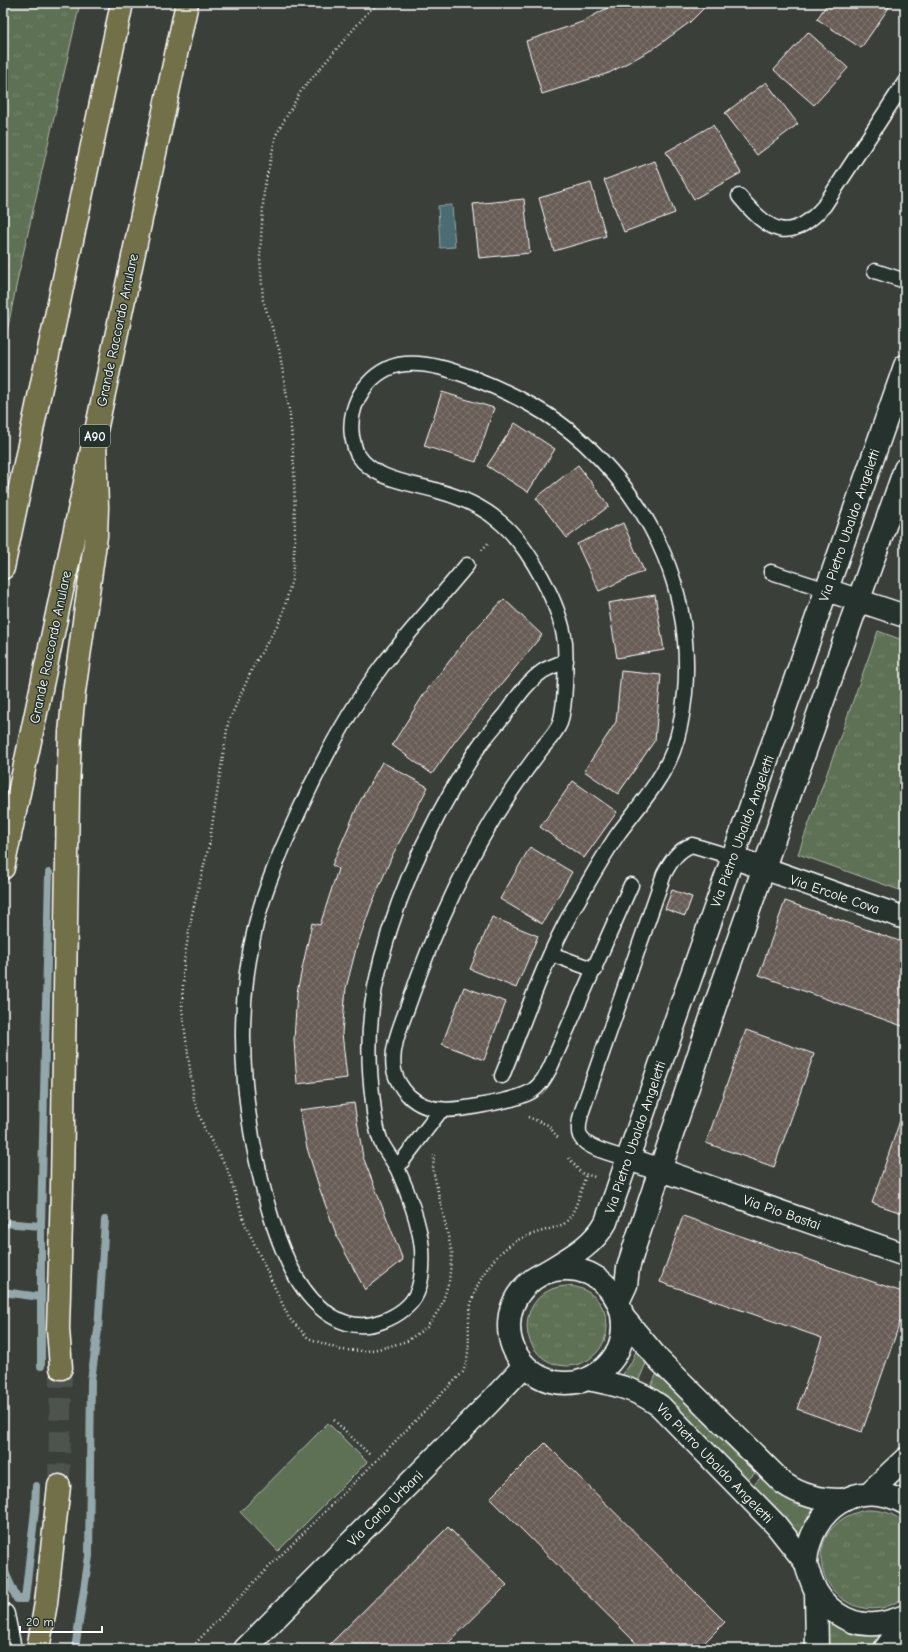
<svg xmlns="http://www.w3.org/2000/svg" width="908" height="1652" font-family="'Comic Neue',sans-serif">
  <defs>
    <pattern id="grass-tufts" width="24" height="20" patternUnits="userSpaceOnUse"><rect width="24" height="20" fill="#5e7154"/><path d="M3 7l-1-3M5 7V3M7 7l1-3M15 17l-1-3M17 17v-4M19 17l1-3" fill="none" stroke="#76866e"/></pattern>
    <pattern id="building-cross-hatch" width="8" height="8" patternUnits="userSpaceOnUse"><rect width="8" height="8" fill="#675b56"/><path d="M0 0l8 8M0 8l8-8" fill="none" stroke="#7e746f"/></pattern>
  </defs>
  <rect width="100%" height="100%" fill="#3a3f39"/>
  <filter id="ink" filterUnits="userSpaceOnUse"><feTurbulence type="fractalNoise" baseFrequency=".025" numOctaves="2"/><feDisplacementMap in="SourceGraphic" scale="8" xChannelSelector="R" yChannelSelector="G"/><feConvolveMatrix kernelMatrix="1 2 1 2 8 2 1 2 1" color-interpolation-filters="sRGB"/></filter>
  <g filter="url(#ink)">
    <path fill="url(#grass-tufts)" stroke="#aeb8aa" d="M3 3H80L18 277 3 352Z
      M878 631 905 641V892L798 854Z
      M527 1326a40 40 0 1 1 80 0a40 40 0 1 1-80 0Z
      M637 1349 647 1361 638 1382 621 1377 631 1363Z
      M658 1371 758 1470 747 1481 650 1388Z
      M763 1475 794 1501 814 1509V1513L801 1533H798L752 1487Z
      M865 1510C882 1510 891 1512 905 1523V1595C899 1602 890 1606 881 1608 834 1616 801 1559 835 1525 844 1516 854 1513 865 1510Z
      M830 1621 846 1630 881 1635 884 1637 876 1649H827L828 1624Z"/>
    <path fill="#5e7154" stroke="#aeb8aa" d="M328 1423 367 1462 278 1551 240 1512Z"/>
    <path fill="#4b6c72" stroke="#93a7aa" d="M452 205 455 247 440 248 438 206Z"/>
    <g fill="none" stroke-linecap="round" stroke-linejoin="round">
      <path stroke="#93a7aa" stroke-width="8" d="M3 1223 41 1226
        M3 1292 40 1297
        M41 1366V1226L49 873
        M3 1568 17 1599H25L35 1510 36 1486
        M75 1649 89 1556 91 1380 98 1330 105 1220"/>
    </g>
    <path fill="url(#building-cross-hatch)" stroke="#fff" d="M616 3H709L690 22 653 49 609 73 542 94 526 41 582 22Z
      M828 3H886L890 6 861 48 817 19Z
      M808 32 848 68 814 105 774 70Z
      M766 82 798 124 757 155 725 113Z
      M713 125 741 173 694 199 666 152Z
      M655 161 675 213 624 232 604 180Z
      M591 183 606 236 554 251 539 198Z
      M524 199 530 253 479 258 473 204Z
      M442 392 494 408 476 462 424 446Z
      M515 423 555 449 528 492 487 466Z
      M578 465 609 506 567 538 536 498Z
      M623 523 644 571 599 591 577 544Z
      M655 595 664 650 617 658 608 603Z
      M504 599 542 635 456 740 432 774 392 745 424 694 468 637Z
      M621 671 661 675 655 740 618 794 584 771 616 722Z
      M382 762 428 787 392 856 371 906 356 949 346 988 342 1033 347 1078 297 1084 294 1040 297 992 312 923 320 925 338 869 332 865 359 803Z
      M573 781 617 812 584 858 540 827Z
      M530 847 572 872 542 924 500 899Z
      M672 890 692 897 685 916 665 909Z
      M785 901 905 943V1027L759 975Z
      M492 917 538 936 516 988 470 969Z
      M464 987 506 1002 484 1060 442 1044Z
      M746 1030 814 1054 774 1167 706 1143Z
      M354 1103 363 1157 403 1260 365 1290 338 1239 320 1190 307 1148 300 1110Z
      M905 1106V1214L872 1203Z
      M683 1216 905 1293V1308L862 1432 797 1409 822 1338 660 1282Z
      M545 1443 725 1622 698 1649H642L490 1498Z
      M448 1527 507 1585 442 1649H325Z"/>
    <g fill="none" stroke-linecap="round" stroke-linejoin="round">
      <path stroke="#4e524d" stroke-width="22" stroke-dasharray="22 11" stroke-linecap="butt" d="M59 1486 61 1368"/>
      <g stroke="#fff" stroke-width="17">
        <path id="lane" d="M739 196C768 231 789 246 824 206L905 82
          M875 271 905 281
          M467 565C439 599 409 632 382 666 349 710 323 759 300 809 283 846 266 884 256 924 239 993 240 1067 252 1137 260 1180 274 1239 296 1277 314 1308 345 1336 383 1321 419 1307 424 1285 422 1249 420 1225 408 1192 398 1170 393 1160 386 1152 381 1142 376 1129 374 1115 373 1102 368 1064 368 1024 375 987 392 902 432 818 479 746 487 735 496 725 505 714 516 699 527 682 543 671 550 667 559 664 566 661
          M771 572 827 590
          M551 954 595 970
          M502 1076C524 1022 543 963 572 911 587 885 601 859 618 834 637 808 661 782 673 751 680 732 683 713 685 693 693 594 656 510 584 443 551 413 514 394 473 378 451 370 428 362 405 364 371 367 347 403 352 436 353 441 355 451 358 455 374 480 412 483 438 491 460 497 483 507 500 522 529 546 561 606 565 643 566 664 566 703 560 723 557 731 549 740 543 747 531 763 519 779 508 796 466 859 434 930 409 1003 402 1023 390 1048 394 1070 396 1080 402 1089 409 1096 432 1118 466 1108 494 1103 507 1100 521 1098 532 1091 541 1085 545 1077 550 1068L631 885
          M629 1159C616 1155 586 1149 580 1136 577 1129 580 1118 582 1111L664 874C671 861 678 850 692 845L732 857
          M397 1168 441 1110"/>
      </g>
      <g stroke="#fff" stroke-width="25">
        <path id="street" d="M827 590 905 616
          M732 857 905 918
          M629 1159 905 1255
          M509 1326a57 57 0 1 1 114 0a57 57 0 1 1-114 0Z
          M546 1272C569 1258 593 1246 606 1222L652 1088 905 366
          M618 1302 626 1285 628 1268 635 1245 717 1000 905 469
          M623 1317 659 1360 783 1483C802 1496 820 1500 842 1500
          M587 1379C614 1384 637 1389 660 1406L776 1525 806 1563
          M245 1649 489 1403 524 1366"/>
      </g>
      <g stroke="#fff" stroke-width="25">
        <path id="secondary" d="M869 1493 905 1459
          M905 1503C857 1476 810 1510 806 1562 806 1568 810 1576 812 1582 821 1607 848 1627 876 1624 886 1623 895 1620 905 1616
          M816 1591 817 1649
          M3 1615 10 1649
          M885 1649 905 1622"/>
      </g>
      <g stroke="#fff" stroke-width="25">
        <path id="highway" d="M3 568 122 3
          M3 868 187 3
          M61 1368 58 1329 62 1186 68 793 70 733 74 692 96 536 97 507 95 438
          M38 1649 46 1603 59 1486"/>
      </g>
      <path stroke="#fff" stroke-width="2.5" stroke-dasharray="1 3" stroke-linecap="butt" d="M381 3 369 11 301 91 276 135 264 189 260 256 263 300 279 349 290 416 294 468 295 540 292 579 282 617 254 665 228 723 209 845 192 914 184 961 182 1009 194 1100 205 1130 227 1168 245 1224 289 1318 308 1338 341 1350 367 1351 387 1347 407 1341 427 1327 441 1307 449 1281 452 1253 433 1170 434 1155
        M482 550 489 542
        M528 1117 548 1125 558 1138
        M569 1158 581 1173 595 1177
        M334 1420 371 1456
        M190 1649 258 1578 376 1461 463 1372C471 1351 468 1339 469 1318 471 1288 491 1255 518 1240 532 1233 549 1230 564 1224 577 1211 580 1192 586 1175"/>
      <use href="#lane" stroke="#26332d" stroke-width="14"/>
      <use href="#street" stroke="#26332d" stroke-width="22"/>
      <use href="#secondary" stroke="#26332d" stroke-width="22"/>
      <use href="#highway" stroke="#726f4a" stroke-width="22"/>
    </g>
  </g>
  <g text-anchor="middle" stroke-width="3" stroke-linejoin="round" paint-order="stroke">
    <rect fill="#26332d" stroke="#bec2c0" stroke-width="1" x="80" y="425" width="30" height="22" rx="3"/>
    <g font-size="13" font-weight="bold" fill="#fff">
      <text x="95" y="441">A90</text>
    </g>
    <g font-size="14" fill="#fff" stroke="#26332d">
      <text transform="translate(117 330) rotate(-78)" y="5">Grande Raccordo Anulare</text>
      <text transform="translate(849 525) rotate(-71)" y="5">Via Pietro Ubaldo Angeletti</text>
      <text transform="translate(50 647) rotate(-78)" y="5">Grande Raccordo Anulare</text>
      <text transform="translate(742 831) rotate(-70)" y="5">Via Pietro Ubaldo Angeletti</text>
      <text transform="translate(835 894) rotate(19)" y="5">Via Ercole Cova</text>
      <text transform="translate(635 1137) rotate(-71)" y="5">Via Pietro Ubaldo Angeletti</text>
      <text transform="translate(782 1212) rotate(19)" y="5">Via Pio Bastai</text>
      <text transform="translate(715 1463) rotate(46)" y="5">Via Pietro Ubaldo Angeletti</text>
      <text transform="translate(385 1508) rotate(-45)" y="5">Via Carlo Urbani</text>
    </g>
  </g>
  <rect width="908" height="1652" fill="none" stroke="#26332d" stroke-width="16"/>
  <rect x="8" y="8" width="892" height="1636" fill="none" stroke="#fff" stroke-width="1.5" filter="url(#ink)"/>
  <path d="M20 1626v6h82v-6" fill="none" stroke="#ffffff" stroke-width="2"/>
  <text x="26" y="1626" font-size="12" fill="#ffffff" stroke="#26332d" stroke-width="3" paint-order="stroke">20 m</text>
</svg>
